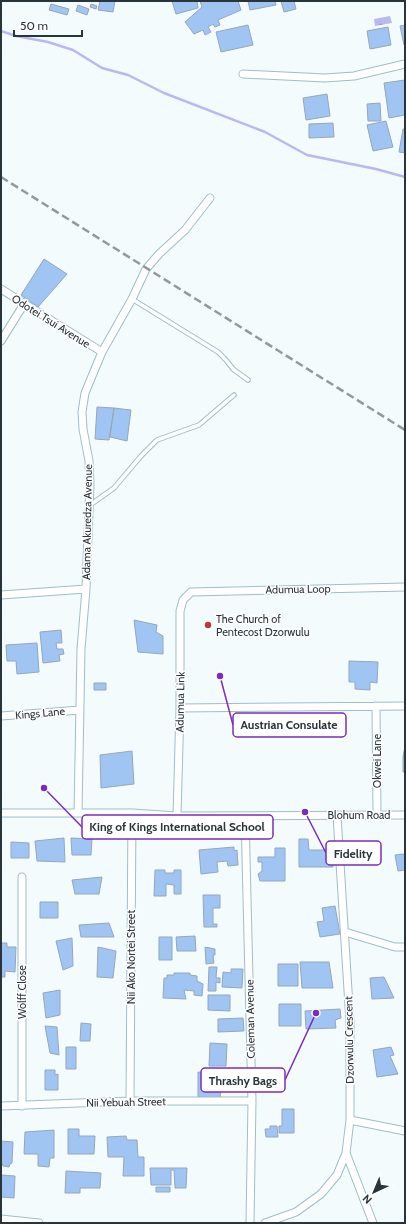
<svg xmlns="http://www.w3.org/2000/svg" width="406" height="1224" font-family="Cabin,sans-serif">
  <defs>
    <pattern id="water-ripples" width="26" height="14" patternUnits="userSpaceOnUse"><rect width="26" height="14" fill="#bab8ef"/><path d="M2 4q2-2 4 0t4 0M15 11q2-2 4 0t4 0" fill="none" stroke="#9796c3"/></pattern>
  </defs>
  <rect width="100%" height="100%" fill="#f4fbfd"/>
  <path fill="url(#water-ripples)" d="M390 16 392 23 375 26 374 19Z"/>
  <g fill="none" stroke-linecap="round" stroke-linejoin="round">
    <path stroke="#bab8ef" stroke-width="2.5" d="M1 31 16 36 48 42 73 50 102 68 128 75 164 93 265 132 307 155 376 169 405 177"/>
  </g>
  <path fill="#a0c5f3" stroke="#95a6bd" d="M100 1H115L113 12 98 10Z
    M172 1H197L198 8 176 14Z
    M200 1H238L241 10 218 20 220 25 215 27 213 24 208 27 211 32 205 35 203 30 194 34 185 22 202 7Z
    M248 1H275L276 5 250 10Z
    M281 1H294L296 9 284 12Z
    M51 4 69 9 67 15 49 10Z
    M91 4 97 6 96 9 90 7Z
    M78 5 89 9 87 15 76 11Z
    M248 25 253 45 221 52 216 32Z
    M405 25V44L404 45 400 26Z
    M388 27 391 45 370 49 367 31Z
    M405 80V115L389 118 384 83Z
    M327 94 330 116 306 120 303 98Z
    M380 103 381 121H368L367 104Z
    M386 121 393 147 373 151 367 125Z
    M333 123 334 137 309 138V124Z
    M403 129H405V153L399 152Z
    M44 259 67 274 38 307 21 295Z
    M97 407 114 408 109 440 95 439Z
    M114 408 131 410 127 441 110 437Z
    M134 620 157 625 156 632 163 636V654L138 652Z
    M61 630 62 643H56L57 649H63L64 654 59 655 60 661 43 663 40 632Z
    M37 643 39 672 17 674 16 661H7L6 645Z
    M349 661 378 662 377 683 370 682V690L355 689V682H349Z
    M94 683H106V690H94Z
    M405 746V772H403V757Z
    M132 751 134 784 101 788 100 755Z
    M64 838 65 862 37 861 35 841Z
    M71 838 92 839 91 855H72Z
    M299 839H308L309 850H333V867H299Z
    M11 842 29 843V858H11Z
    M234 847V851L237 850 238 865 228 866 227 861 217 862 218 872 201 874 199 850Z
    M275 848H285V881H260L258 874 262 871V862H258V857H275Z
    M403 854 405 855V870L398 871 395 855Z
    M155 870H165V873H174V870H181V894H174V885L166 884V896H154Z
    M102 877 99 894H75L72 880Z
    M203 895H220V908H213V924H217V927H204Z
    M40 902H58V918H40Z
    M335 906 340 934 320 937 317 922 324 921 322 908Z
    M109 923 114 937H81L79 925Z
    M195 936 196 951H177L176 937Z
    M159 937H172V960H159Z
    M72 938 73 966 63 970 56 941Z
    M1 943H7V947H16L15 972 5 971V977H1Z
    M98 947 116 951 113 978 97 977Z
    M205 947 215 949V955H213L214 963 206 964Z
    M300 962H329L333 988H302Z
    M278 964H298V986H278Z
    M209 967H217L216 978H220V983L216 982V991H208Z
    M231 969H243L242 988 222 987 223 972 231 973Z
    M174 973H190V975L197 976V981L203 984 202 996 194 995V991L184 990 186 999 163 998 164 978H167V975H174Z
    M384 977 394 998 372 999 370 978Z
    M60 990V1015L46 1018 43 993Z
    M208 995H230V1011L208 1010Z
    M279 1004H301V1026H279Z
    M340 1009 341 1018 335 1020 336 1028 306 1029 305 1011Z
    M243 1018 244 1031 218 1032V1019Z
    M81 1023 91 1024 90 1041H80Z
    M45 1026 57 1027 59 1055 50 1053Z
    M210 1043 227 1044 226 1066H209Z
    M66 1047H76V1069H66Z
    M391 1047 394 1055 390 1056 398 1074 377 1077 373 1050Z
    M45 1070H55V1075L58 1074V1090H45Z
    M198 1072 206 1073 207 1076H217V1086H221L220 1098 198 1097Z
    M282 1109H294V1133H279V1126H282Z
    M270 1126H277L278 1137H266L265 1129H270Z
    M68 1129H79V1136H95L94 1154H68Z
    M54 1130V1158H50L49 1167 38 1166V1154H24L25 1132Z
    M126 1136 127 1140H137L138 1157H144V1176H123L124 1157H108L107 1137Z
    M1 1141 13 1142 12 1163 10 1164 9 1167 3 1166 2 1163H1Z
    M150 1168H187L186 1188H175L174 1170H171V1185H151Z
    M66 1171 101 1173 100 1188H80V1193H65Z
    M1 1175 15 1176 14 1198 1 1197Z
    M156 1187H170V1192H156Z"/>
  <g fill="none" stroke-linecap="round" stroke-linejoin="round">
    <g stroke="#9ebec9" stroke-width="5.5">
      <path id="service" d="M132 299 218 352 226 360 233 369 248 380
        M90 505 114 488 141 456 157 440 199 425 234 395"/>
    </g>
    <g stroke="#9ebec9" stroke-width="9">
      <path id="minor" d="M243 74 325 78 354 76 405 64
        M1 289 102 352
        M1 341 24 304
        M1 595 86 589
        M376 706 377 815
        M180 708 405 706
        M1 716 80 710
        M1 813H132L177 816 405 815
        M78 813 81 649 86 589 90 484 89 461 83 429 82 412 85 393 102 352 132 299 146 269 159 254 185 230 210 198
        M177 816 180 708V611L183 600 191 592 405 587
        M245 816 252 1101 250 1223
        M22 877V1106
        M345 932 395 947H405
        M130 1101 132 813
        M1 1106 130 1101H252
        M350 1120 405 1131
        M346 1153 373 1223
        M1 1219 39 1223
        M265 1223 296 1212 321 1194 337 1175 346 1153 350 1120V1022L337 815"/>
    </g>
    <use href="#service" stroke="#fff" stroke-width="3.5"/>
    <use href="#minor" stroke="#fff" stroke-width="7"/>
    <path stroke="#909a9e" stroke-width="2.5" stroke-dasharray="8 4" stroke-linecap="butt" d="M1 177 405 430"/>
  </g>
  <circle fill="#c33342" stroke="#fff" stroke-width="1.5" cx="208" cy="625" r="4"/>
  <g text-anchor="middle" stroke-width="3" stroke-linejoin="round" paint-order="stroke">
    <g font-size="11" fill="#28353a" stroke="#fff">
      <text transform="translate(51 321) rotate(32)" y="4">Odotei Tsui Avenue</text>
      <text transform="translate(87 522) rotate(-89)" y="4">Adama Akuredza Avenue</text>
      <text transform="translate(298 589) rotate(-1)" y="4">Adumua Loop</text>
      <text transform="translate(180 702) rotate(-89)" y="4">Adumua Link</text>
      <text transform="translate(40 713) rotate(-5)" y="4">Kings Lane</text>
      <text transform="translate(377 761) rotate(-90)" y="4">Okwei Lane</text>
      <text x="359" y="819">Blohum Road</text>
      <text transform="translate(131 957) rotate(-90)" y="4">Nii Ako Nortei Street</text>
      <text transform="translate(22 992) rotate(-90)" y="4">Wolff Close</text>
      <text transform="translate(250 1019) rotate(-91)" y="4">Coleman Avenue</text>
      <text transform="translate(349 1040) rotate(-91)" y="4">Dzorwulu Crescent</text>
      <text transform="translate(126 1102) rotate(-1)" y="4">Nii Yebuah Street</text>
    </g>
    <g font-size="11" fill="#28353a" stroke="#fff" text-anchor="start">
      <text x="216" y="623">The Church of<tspan x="216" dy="13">Pentecost Dzorwulu</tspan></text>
    </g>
  </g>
  <path fill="none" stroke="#7b2cbf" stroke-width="1.5" d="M220 676L233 725M44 788L82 827M305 812L326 853M316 1013L285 1080"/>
  <g fill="#7b2cbf" stroke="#fff" stroke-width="1.5">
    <circle cx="220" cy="676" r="4"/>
    <circle cx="44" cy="788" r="4"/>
    <circle cx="305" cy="812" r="4"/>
    <circle cx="316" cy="1013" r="4"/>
  </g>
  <g fill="#fff" stroke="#7b2cbf" stroke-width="1.5">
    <rect x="233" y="713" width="113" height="24" rx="4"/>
    <rect x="82" y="815" width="191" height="24" rx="4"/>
    <rect x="326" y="841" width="55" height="24" rx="4"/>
    <rect x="201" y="1068" width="84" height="24" rx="4"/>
  </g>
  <g font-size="12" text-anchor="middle" font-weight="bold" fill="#28353a">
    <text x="289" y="729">Austrian Consulate</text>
    <text x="177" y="831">King of Kings International School</text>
    <text x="353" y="858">Fidelity</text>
    <text x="243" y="1085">Thrashy Bags</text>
  </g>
  <rect width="406" height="1224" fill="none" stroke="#28353a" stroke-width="4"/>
  <g transform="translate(374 1192) rotate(224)" stroke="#ffffff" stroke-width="3" paint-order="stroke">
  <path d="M0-3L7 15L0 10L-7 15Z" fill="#28353a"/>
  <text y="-6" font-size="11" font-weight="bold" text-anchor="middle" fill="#28353a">N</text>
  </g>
  <path d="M14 30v6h68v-6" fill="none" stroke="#28353a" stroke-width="2"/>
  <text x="20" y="30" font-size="12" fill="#28353a" stroke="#ffffff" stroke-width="3" paint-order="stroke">50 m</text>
</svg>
